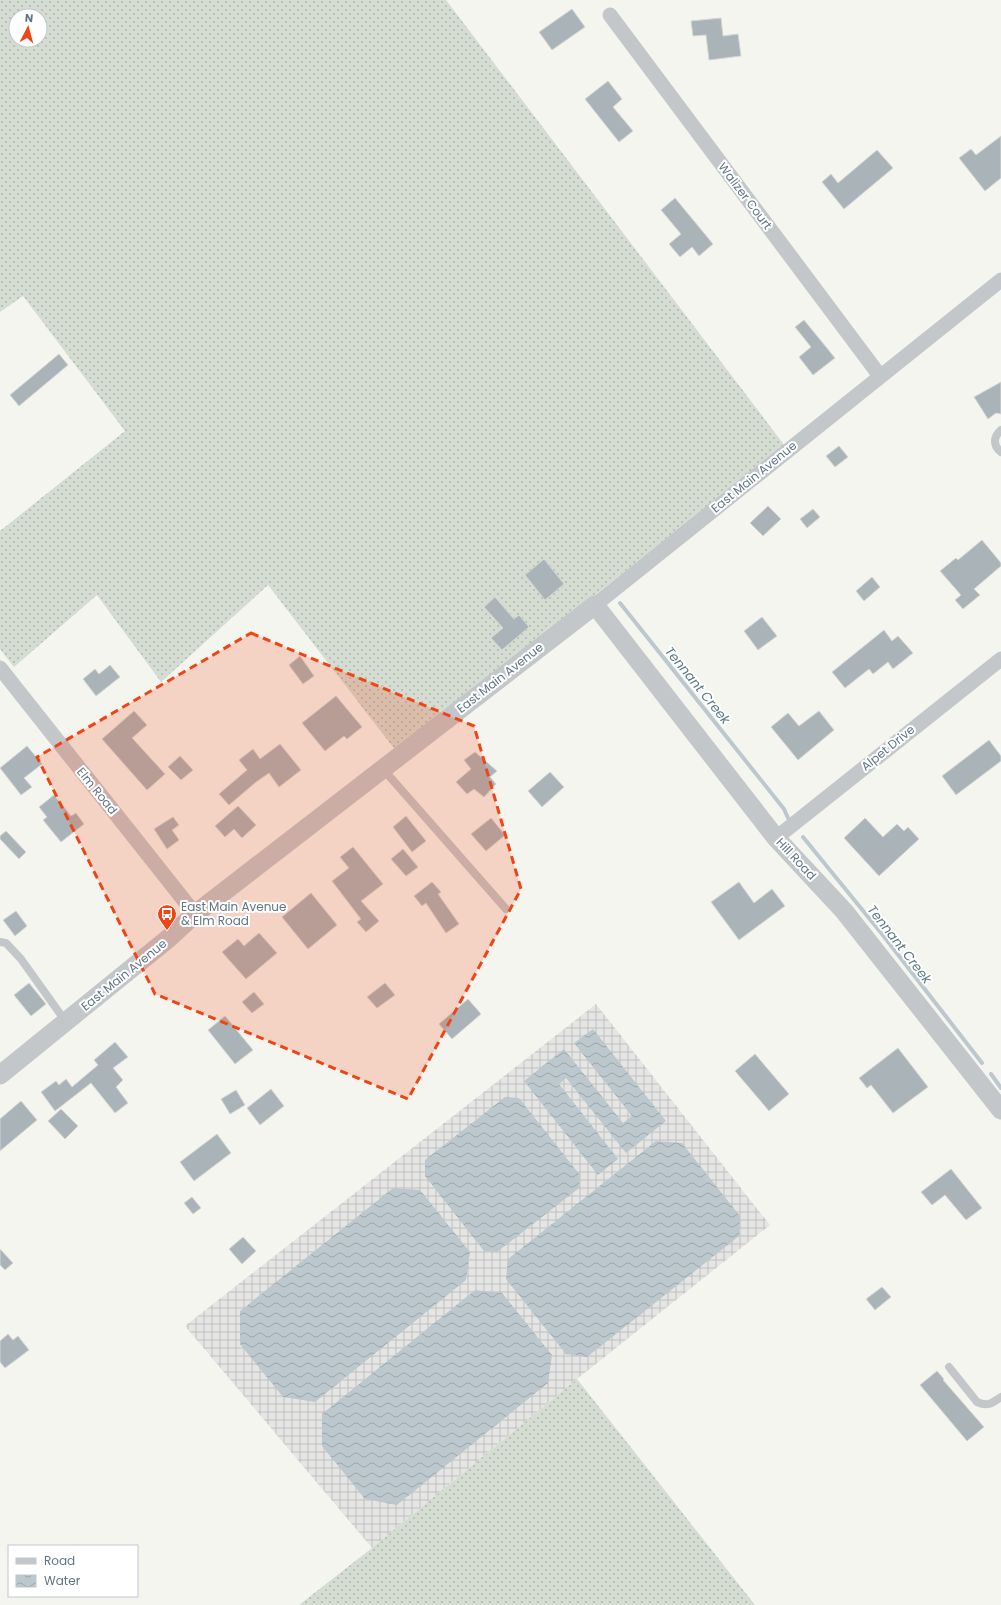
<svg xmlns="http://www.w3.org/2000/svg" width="1001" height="1605" font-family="Poppins,sans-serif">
  <defs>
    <pattern id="industrial-grid" width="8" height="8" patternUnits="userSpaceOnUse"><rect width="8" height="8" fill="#e5e6e4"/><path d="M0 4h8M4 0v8" fill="none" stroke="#bdbfbe"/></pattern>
    <pattern id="grass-dots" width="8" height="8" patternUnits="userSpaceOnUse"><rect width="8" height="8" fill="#d5dcd1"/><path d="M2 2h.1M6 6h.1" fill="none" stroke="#b0b7af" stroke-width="1.8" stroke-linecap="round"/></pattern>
    <pattern id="water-waves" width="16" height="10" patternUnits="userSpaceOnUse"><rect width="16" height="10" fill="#bcc8cd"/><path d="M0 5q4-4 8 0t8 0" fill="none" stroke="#9ca7ac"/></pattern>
  </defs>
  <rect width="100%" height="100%" fill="#f5f5f0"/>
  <path fill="url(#industrial-grid)" d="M596 1004 770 1225 577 1379 372 1548 185 1326Z"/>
  <path fill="url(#grass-dots)" fill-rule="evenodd" d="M0 0H446L785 446 396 751 268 585 161 682 97 595 14 667 0 649V531L125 431 23 296 0 312ZM16 16H40V40H16Z
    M577 1379 755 1605H299L372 1548Z"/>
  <path fill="url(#water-waves)" d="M593 1029 666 1121 626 1153 566 1078 559 1084 618 1159 598 1175 524 1081 564 1049 623 1123 632 1116 574 1043Z
    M505 1097 519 1098 580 1175 579 1188 497 1252 484 1251 425 1176V1160Z
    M656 1141 682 1143 740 1216 739 1236 587 1357 566 1354 506 1279 508 1259Z
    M393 1188 420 1190 470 1252 466 1280 315 1402 283 1397 240 1344V1311Z
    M475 1290 502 1293 552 1355 548 1383 397 1505 365 1499 322 1446V1414Z"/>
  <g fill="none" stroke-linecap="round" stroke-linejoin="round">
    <path stroke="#bcc8cd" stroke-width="4" d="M620 603 784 809 788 818
      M803 837 882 934 982 1063
      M991 1074 1001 1088"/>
  </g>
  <path fill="#aab3b7" stroke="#d6d6d3" d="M572 9 585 27 552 50 539 32Z
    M721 18 723 36 738 34 741 56 709 60 706 35 693 36 691 21Z
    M608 81 622 99 613 107 633 131 619 142 585 99Z
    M1001 136V178L985 191 959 158 971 149 976 155Z
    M877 150 893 168 844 209 822 182 831 174 838 183Z
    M675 198 713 244 699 256 692 247 680 257 669 244 681 234 661 210Z
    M804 320 835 358 813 375 799 357 811 347 795 327Z
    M59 354 68 365 19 406 10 395Z
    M1001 382V414L996 413 988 419 974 397Z
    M839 446 848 457 835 467 826 456Z
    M768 506 781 519 763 536 750 523Z
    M813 509 820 517 807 528 800 519Z
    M982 540 1001 563V566L974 589 980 595 963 609 955 600 961 595 940 571 956 558 958 560Z
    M544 559 564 584 545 600 525 575Z
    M872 577 880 587 864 601 856 591Z
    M495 597 514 619 519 615 529 627 502 650 491 638 503 628 484 607Z
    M762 617 777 636 758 650 744 631Z
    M884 630 892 641 898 636 913 653 893 669 888 662 873 674 869 669 845 688 832 672Z
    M300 656 314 676 303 684 289 665Z
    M110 665 120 677 96 696 83 679 95 669 99 674Z
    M336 696 362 727 347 739 344 736 325 751 302 723Z
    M134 711 147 725 132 738 165 774 147 790 102 739Z
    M819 711 834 730 798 760 771 727 788 713 799 726Z
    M989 740 1001 756V761L956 795 942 776Z
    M280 744 301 770 279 787 269 773 256 782 229 805 219 794 247 770 239 760 253 749 260 759Z
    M27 746 42 764 24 778 32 787 21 795 0 768Z
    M475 752 497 771 490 777 496 784 484 797 474 789 467 794 456 782 471 769 464 760Z
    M180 756 193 770 181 780 168 767Z
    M550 772 564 787 542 807 528 791Z
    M54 795 71 816 76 813 84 824 61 842 43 820 47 817 39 807Z
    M238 806 256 825 242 838 234 829 225 837 215 826Z
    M406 816 426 841 412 852 393 827Z
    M173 817 179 825 172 830 179 840 167 849 154 829Z
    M491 818 505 835 486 851 471 834Z
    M865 818 883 837 897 824 904 831 908 827 919 839 879 876 844 838Z
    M6 831 26 852 19 859 0 839V836Z
    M353 847 383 884 361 901 379 921 366 932 357 922 361 919 332 881 349 868 340 857Z
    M403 849 418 867 406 876 391 859Z
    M432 882 441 892 438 894 459 924 446 933 426 903 422 906 414 896Z
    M739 882 754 903 772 889 785 906 739 940 711 902Z
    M311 893 337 925 308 949 282 917Z
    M16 911 27 926 15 936 3 920Z
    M259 933 277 953 246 979 222 952 238 939 244 946Z
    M29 983 46 1004 31 1016 14 995Z
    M385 983 395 995 377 1008 367 997Z
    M254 992 264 1004 252 1013 242 1002Z
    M468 999 481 1014 452 1039 439 1024Z
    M225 1016 253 1050 235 1064 208 1030Z
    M115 1042 128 1057 113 1068 123 1080 116 1087 128 1103 115 1113 91 1083 55 1111 41 1092 56 1081 59 1085 66 1079 72 1087 98 1065 94 1060Z
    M898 1048 928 1087 893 1113 871 1085 867 1088 859 1078Z
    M755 1054 789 1094 769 1111 735 1071Z
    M271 1089 284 1106 260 1125 247 1108Z
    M236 1090 245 1105 230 1114 221 1099Z
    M21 1101 37 1120 0 1151V1119Z
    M61 1109 78 1126 65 1139 48 1121Z
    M217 1134 231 1153 194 1181 180 1162Z
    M951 1169 982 1208 966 1220 945 1195 932 1205 921 1192Z
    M192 1197 201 1208 193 1214 184 1203Z
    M243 1237 256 1251 242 1264 229 1249Z
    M0 1249 13 1263 5 1270 0 1265Z
    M882 1287 891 1297 875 1310 866 1299Z
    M8 1334 13 1340 18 1336 29 1350 5 1368 0 1362V1341Z
    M937 1371 944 1379 943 1380 984 1427 967 1441 920 1385Z"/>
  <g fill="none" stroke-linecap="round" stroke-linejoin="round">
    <path stroke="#c3c7ca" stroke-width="8" d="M1001 430C993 437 993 446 1001 452
      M383 769 506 909
      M0 942 6 943 21 959 66 1022
      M949 1367 977 1402C988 1407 992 1403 1001 1397"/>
    <path stroke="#c3c7ca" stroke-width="15" d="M610 15 880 376
      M595 605 1001 280
      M0 668 195 914
      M776 838 1001 659"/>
    <path stroke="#c3c7ca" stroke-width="19" d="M0 1075 169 938 195 914 595 605 776 838 844 911 1001 1110"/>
  </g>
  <path fill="#f04415" fill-opacity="0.2" stroke="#f04415" stroke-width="3" stroke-dasharray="8 5" stroke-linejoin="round" d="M251 633 474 726 521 889 408 1099 155 994 37 757Z"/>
  <defs>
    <g id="bus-pin" transform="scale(1)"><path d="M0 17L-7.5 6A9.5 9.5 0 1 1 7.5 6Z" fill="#f04415" stroke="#fff"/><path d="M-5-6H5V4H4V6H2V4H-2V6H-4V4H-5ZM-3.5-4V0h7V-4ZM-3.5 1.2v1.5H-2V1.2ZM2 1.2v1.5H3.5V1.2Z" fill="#fff"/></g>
  </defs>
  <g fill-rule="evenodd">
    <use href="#bus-pin" x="167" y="914"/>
  </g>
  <g text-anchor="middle" stroke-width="4" stroke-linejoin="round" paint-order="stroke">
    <g font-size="12" fill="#617583" stroke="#fff">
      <text transform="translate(745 196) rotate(53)" y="4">Walizer Court</text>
      <text transform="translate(754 477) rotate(-39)" y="4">East Main Avenue</text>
      <text transform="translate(500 678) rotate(-38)" y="4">East Main Avenue</text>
      <text transform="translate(888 748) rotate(-39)" y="4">Alpet Drive</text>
      <text transform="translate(97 791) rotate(51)" y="4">Elm Road</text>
      <text transform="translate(796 859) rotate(47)" y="4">Hill Road</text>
      <text transform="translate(124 975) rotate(-39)" y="4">East Main Avenue</text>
    </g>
    <g font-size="12" fill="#617583" stroke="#fff" text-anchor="start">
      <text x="181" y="911">East Main Avenue<tspan x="181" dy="14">&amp; Elm Road</tspan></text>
    </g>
    <g font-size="13" font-style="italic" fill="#5c7881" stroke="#fff">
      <text transform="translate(698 685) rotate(51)" y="5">Tennant Creek</text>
      <text transform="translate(900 944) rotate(52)" y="5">Tennant Creek</text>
    </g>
  </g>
  <rect x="8" y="1545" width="130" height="52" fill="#ffffff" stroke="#c0c8cd"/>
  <rect x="16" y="1558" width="20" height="6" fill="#c3c7ca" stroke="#c0c8cd"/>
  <text x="44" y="1565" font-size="12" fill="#617583">Road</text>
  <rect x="16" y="1575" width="20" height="12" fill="url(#water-waves)" stroke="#c0c8cd"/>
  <text x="44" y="1585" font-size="12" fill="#617583">Water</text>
  <g transform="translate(28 28) rotate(6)"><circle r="19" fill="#ffffff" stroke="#c0c8cd"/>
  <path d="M0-3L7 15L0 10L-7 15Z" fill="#f04415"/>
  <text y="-6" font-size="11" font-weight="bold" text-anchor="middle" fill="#617583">N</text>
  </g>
</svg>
